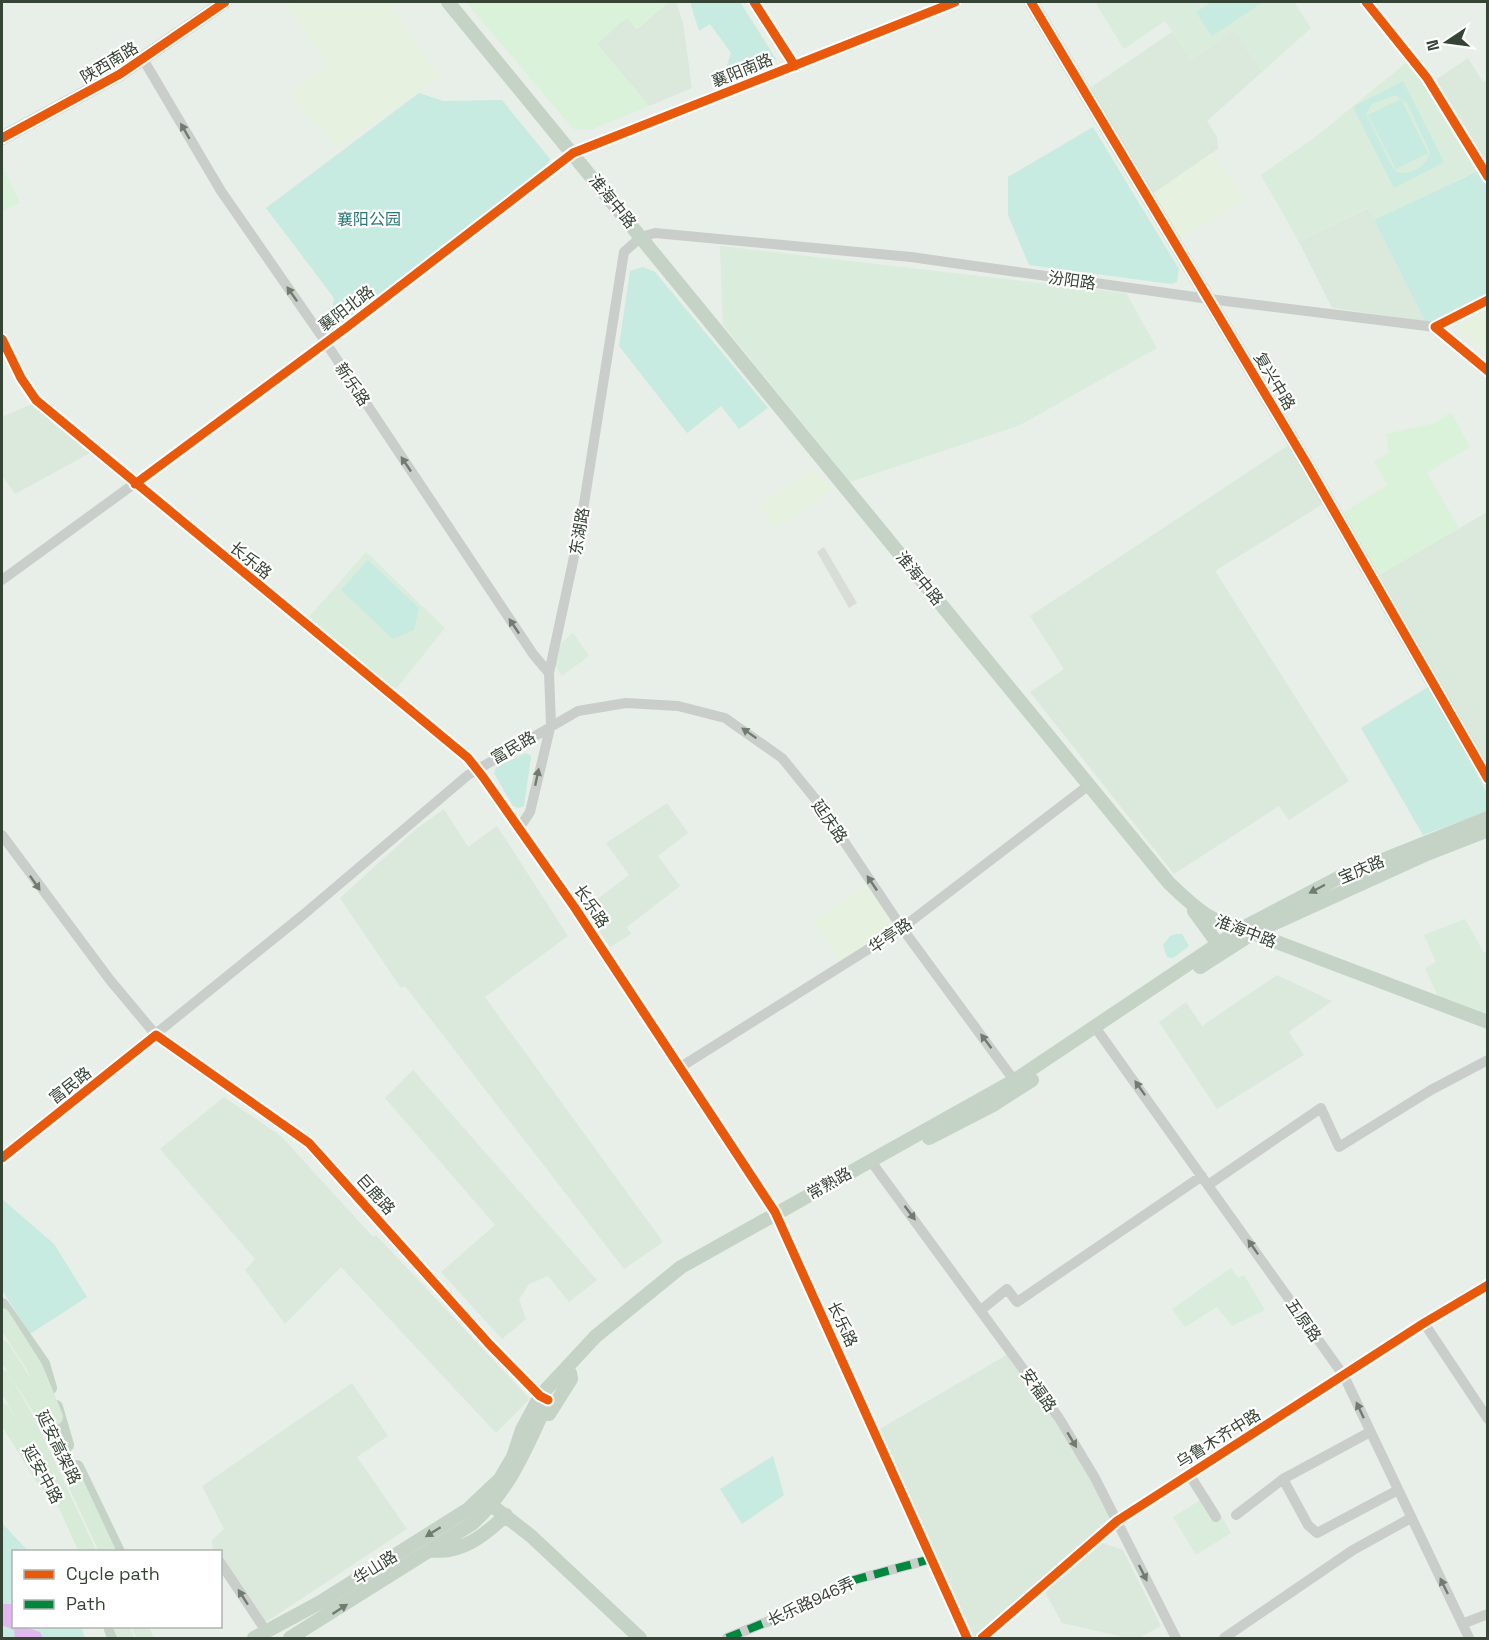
<svg xmlns="http://www.w3.org/2000/svg" width="1489" height="1640" font-family="'Space Grotesk','Noto Sans SC',sans-serif">
  <rect width="100%" height="100%" fill="#e8eee8"/>
  <path fill="#dbe9dc" d="M669 2H676L683 23 692 88 649 106 597 44 621 21 628 18 637 29Z
    M1234 30 1262 72 1207 121 1217 137 1218 149 1151 195 1087 90 1172 32 1191 60Z
    M1468 58 1483 82 1487 79V167L1434 81Z
    M1368 208 1425 321 1332 308 1299 242Z
    M32 404 90 453 15 494 2 475V417Z
    M1289 445 1323 504 1215 571 1349 781 1289 820 1279 806 1174 874 1030 692 1064 669 1030 616Z
    M1487 512V766L1379 575Z
    M667 803 688 833 658 856 680 886 627 927 631 934 610 947 584 909 629 875 606 843Z
    M444 809 468 847 497 826 568 936 485 997 663 1242 624 1269 405 986 401 988 340 898 416 829Z
    M1277 975 1332 1001 1289 1032 1304 1055 1217 1109 1159 1022 1186 1002 1202 1026Z
    M413 1070 597 1280 569 1302 548 1276 529 1284 519 1299 526 1319 502 1339 441 1272 495 1225 385 1098Z
    M224 1097 281 1136 373 1237 376 1235 530 1399 496 1433 341 1267 285 1324 245 1270 255 1259 160 1149Z
    M1010 1353 1056 1421 1091 1479 1111 1520 975 1638H971L878 1430Z
    M352 1383 388 1436 357 1457 407 1529 266 1622 221 1562 220 1552 213 1551 212 1540 224 1529 202 1486Z
    M1102 1543 1123 1550 1161 1626 1139 1638H1127L1062 1623 1044 1590Z"/>
  <path fill="#dbf2da" d="M466 2H669L636 29 628 18 621 22 597 44 649 106 590 130 573 129Z
    M2 165 20 203 2 211Z
    M1451 412 1470 447 1427 473 1459 528 1379 575 1343 513 1387 485 1374 462 1389 453 1386 434 1435 423Z"/>
  <path fill="#daecdb" d="M1100 2H1294L1311 28 1262 72 1234 30 1191 60 1165 21 1124 49 1096 4Z
    M1407 62 1422 81 1477 171 1374 220 1367 208 1299 242 1261 175 1318 135Z
    M720 246 1126 293 1157 348 1020 425 850 482 723 325Z
    M366 552 445 628 395 690 309 617Z
    M573 633 589 656 562 676 554 664 560 644Z
    M1465 919 1484 953 1487 951V1017L1438 997 1425 968 1436 962 1424 935Z
    M1231 1268 1238 1278 1244 1275 1265 1310 1232 1326 1217 1307 1185 1327 1172 1309Z
    M1209 1495 1231 1533 1196 1555 1173 1517Z"/>
  <path fill="#e6f1df" d="M285 2H396L391 9 441 77 336 148 319 123 314 126 291 92 328 66Z
    M1212 153 1244 200 1178 240 1151 195Z
    M1487 310V351L1453 327Z
    M815 469 831 489 791 519 774 527 759 505Z
    M868 884 898 928 841 963 814 922Z"/>
  <path fill="#c7eae1" fill-rule="evenodd" d="M690 2H740L776 59 733 76 726 68 731 53 710 24 699 31Z
    M1212 2H1263L1212 36 1196 12Z
    M1403 81 1444 162 1394 188 1353 107ZM1395 95 1407 103 1430 152C1428 166 1410 176 1396 172L1391 165 1366 114 1372 104Z
    M419 93 443 101 502 100 550 159 546 168 333 334 326 332 319 322 331 314 334 298 266 208Z
    M1401 99 1428 153 1396 169 1368 115Z
    M1093 127 1179 269 1177 282 1171 284 1029 265 1008 215V177Z
    M1478 171 1487 187V296L1433 322 1425 321 1374 220Z
    M643 267 655 272 768 408 739 429 721 406 687 433 619 346 630 271Z
    M368 560 419 608 414 630 393 639 341 590Z
    M1428 687 1487 793V812L1423 835 1361 728Z
    M526 753 531 756 524 806 519 808 513 806 494 773 496 767Z
    M1176 934H1182L1189 946 1173 958 1167 957 1163 945 1170 936Z
    M2 1199 54 1244 87 1297 30 1334 2 1290Z
    M773 1456 784 1495 742 1524 720 1489Z
    M2 1523 28 1551 14 1552V1626L81 1627 85 1638H2Z"/>
  <path fill="#d8ded7" d="M824 547 857 603 849 608 817 552Z"/>
  <path fill="#e0b7ee" d="M2 1604H13L14 1626 25 1627 40 1632 43 1638H15L14 1630 2 1625Z"/>
  <g fill="none" stroke-linecap="round" stroke-linejoin="round">
    <path stroke="#caceca" stroke-width="10" d="M754 2 795 66
      M1366 2 1427 78 1488 177
      M143 59 221 191 318 331 533 654 549 673
      M1435 327 1488 300
      M2 339 21 378 36 400 468 758 483 777 575 908 775 1212 967 1638
      M2 580 263 390 573 153 955 2
      M520 827 530 812 551 724 549 673 580 529 624 252 641 237 655 233 911 257 1209 299 1435 327 1488 371
      M2 835 110 980 156 1035 309 1143 490 1345 545 1398
      M1095 1027 1344 1376 1469 1638
      M679 1068 902 928 1089 785
      M2 1158 303 915 468 775 578 711 626 703 678 706 725 718 782 758 817 801 902 928 1019 1087
      M870 1160 1059 1418 1095 1478 1176 1638
      M1208 1185 1321 1108 1339 1147 1431 1090 1488 1060
      M981 1310 1007 1289 1017 1302 1202 1176
      M1424 1323 1488 1419
      M1189 1474 1216 1517
      M1283 1479 1308 1525 1317 1533 1398 1490
      M1236 1515 1283 1479 1370 1432
      M220 1562 266 1631
      M1462 1624 1488 1614
      M727 1638 806 1606 843 1583 931 1559
      M982 1638 1117 1521 1424 1323 1488 1285
      M1224 1638 1353 1550 1411 1518"/>
    <path stroke="#c4d3c5" stroke-width="14" d="M448 2 1169 883C1200 913 1211 922 1253 933L1488 1022
      M1031 2 1307 464 1488 779
      M2 138 120 74 225 2
      M1194 911 1218 944
      M1200 967 1253 933 1427 854 1488 830
      M929 1138 993 1105 1032 1080
      M2 1305 43 1364 50 1388
      M56 1407 67 1445
      M549 1414 571 1379 570 1373
      M77 1467 118 1552
      M486 1501 531 1536 640 1638
      M431 1550C460 1555 485 1535 506 1515
      M110 1626 114 1638
      M254 1638 319 1603 467 1510 500 1479 513 1457 522 1430 540 1396 596 1336 681 1267 1015 1080 1239 930 1340 877 1488 818
      M290 1638 473 1523C512 1486 525 1450 547 1403"/>
    <path stroke="#d8ebd8" stroke-width="16" d="M2 1316 35 1368 55 1417
      M2 1348 42 1411 108 1552
      M2 1378 27 1421 88 1552
      M2 1411 46 1482
      M121 1626 126 1638
      M140 1626 145 1638"/>
    <path stroke="#00873e" stroke-width="8" stroke-dasharray="15 8" stroke-linecap="butt" d="M727 1638 806 1606 843 1583 931 1559"/>
    <g stroke="#fff" stroke-width="13">
      <path id="cycleway" d="M754 2 795 66
        M1031 2 1307 464 1488 779
        M1366 2 1427 78 1488 177
        M2 138 120 74 225 2
        M1488 300 1435 327 1488 371
        M2 339 21 378 36 400 468 758 483 777 575 908 775 1212 967 1638
        M135 484 347 327 573 153 955 2
        M2 1158 156 1035 309 1143 490 1345 540 1396 548 1400
        M982 1638 1117 1521 1424 1323 1488 1285"/>
    </g>
    <use href="#cycleway" stroke="#e8590c" stroke-width="9"/>
  </g>
  <defs><path id="oneway-solid" d="M-6-.8H1V-3.2L6.5 0L1 3.2V.8H-6Z" transform="scale(1.5)"/></defs>
  <g fill="#717b70">
    <use href="#oneway-solid" transform="translate(185 131) rotate(-120)"/>
    <use href="#oneway-solid" transform="translate(292 294) rotate(-125)"/>
    <use href="#oneway-solid" transform="translate(406 464) rotate(-124)"/>
    <use href="#oneway-solid" transform="translate(514 626) rotate(-124)"/>
    <use href="#oneway-solid" transform="translate(749 733) rotate(-145)"/>
    <use href="#oneway-solid" transform="translate(537 777) rotate(-78)"/>
    <use href="#oneway-solid" transform="translate(35 883) rotate(55)"/>
    <use href="#oneway-solid" transform="translate(872 883) rotate(-124)"/>
    <use href="#oneway-solid" transform="translate(986 1041) rotate(-127)"/>
    <use href="#oneway-solid" transform="translate(1140 1088) rotate(-125)"/>
    <use href="#oneway-solid" transform="translate(910 1213) rotate(53)"/>
    <use href="#oneway-solid" transform="translate(1253 1247) rotate(-125)"/>
    <use href="#oneway-solid" transform="translate(1360 1410) rotate(-115)"/>
    <use href="#oneway-solid" transform="translate(1072 1440) rotate(59)"/>
    <use href="#oneway-solid" transform="translate(1143 1573) rotate(63)"/>
    <use href="#oneway-solid" transform="translate(1444 1586) rotate(-116)"/>
    <use href="#oneway-solid" transform="translate(243 1597) rotate(-123)"/>
  </g>
  <g fill="#6e7d6e">
    <use href="#oneway-solid" transform="translate(1317 889) rotate(152)"/>
    <use href="#oneway-solid" transform="translate(433 1532) rotate(148)"/>
    <use href="#oneway-solid" transform="translate(340 1609) rotate(-33)"/>
  </g>
  <g text-anchor="middle" stroke-width="4.5" stroke-linejoin="round" paint-order="stroke">
    <g font-size="16" fill="#354434" stroke="#fff">
      <text transform="translate(109 62) rotate(-31)" y="6">陕西南路</text>
      <text transform="translate(742 70) rotate(-22)" y="6">襄阳南路</text>
      <text transform="translate(613 201) rotate(51)" y="6">淮海中路</text>
      <text transform="translate(1072 280) rotate(8)" y="6">汾阳路</text>
      <text transform="translate(346 308) rotate(-37)" y="6">襄阳北路</text>
      <text transform="translate(1275 381) rotate(59)" y="6">复兴中路</text>
      <text transform="translate(353 384) rotate(56)" y="6">新乐路</text>
      <text transform="translate(579 531) rotate(-80)" y="6">东湖路</text>
      <text transform="translate(251 560) rotate(39)" y="6">长乐路</text>
      <text transform="translate(920 578) rotate(51)" y="6">淮海中路</text>
      <text transform="translate(513 747) rotate(-30)" y="6">富民路</text>
      <text transform="translate(830 821) rotate(55)" y="6">延庆路</text>
      <text transform="translate(1361 869) rotate(-23)" y="6">宝庆路</text>
      <text transform="translate(592 906) rotate(56)" y="6">长乐路</text>
      <text transform="translate(1246 931) rotate(21)" y="6">淮海中路</text>
      <text transform="translate(890 935) rotate(-34)" y="6">华亭路</text>
      <text transform="translate(70 1085) rotate(-38)" y="6">富民路</text>
      <text transform="translate(829 1183) rotate(-29)" y="6">常熟路</text>
      <text transform="translate(376 1194) rotate(48)" y="6">巨鹿路</text>
      <text transform="translate(1304 1320) rotate(55)" y="6">五原路</text>
      <text transform="translate(843 1324) rotate(65)" y="6">长乐路</text>
      <text transform="translate(1039 1390) rotate(55)" y="6">安福路</text>
      <text transform="translate(1218 1438) rotate(-32)" y="6">乌鲁木齐中路</text>
      <text transform="translate(59 1447) rotate(64)" y="6">延安高架路</text>
      <text transform="translate(43 1474) rotate(61)" y="6">延安中路</text>
      <text transform="translate(375 1567) rotate(-32)" y="6">华山路</text>
      <text transform="translate(811 1601) rotate(-25)" y="6">长乐路946弄</text>
    </g>
    <g font-size="16" fill="#287573" stroke="#fff">
      <text x="369" y="225">襄阳公园</text>
    </g>
  </g>
  <rect width="1489" height="1640" fill="none" stroke="#354434" stroke-width="6"/>
  <rect x="12" y="1550" width="210" height="78" fill="#ffffff" stroke="#aeb4ae" stroke-width="1.5"/>
  <rect x="24" y="1570" width="30" height="9" fill="#e8590c" stroke="#aeb4ae" stroke-width="1.5"/>
  <text x="66" y="1580" font-size="18" fill="#354434">Cycle path</text>
  <rect x="24" y="1600" width="30" height="9" fill="#00873e" stroke="#aeb4ae" stroke-width="1.5"/>
  <text x="66" y="1610" font-size="18" fill="#354434">Path</text>
  <g transform="translate(1447 42) rotate(257)" stroke="#ffffff" stroke-width="4.5" paint-order="stroke">
  <path d="M0-4.5L10 22L0 15L-10 22Z" fill="#354434"/>
  <text y="-9" font-size="16" font-weight="bold" text-anchor="middle" fill="#354434">N</text>
  </g>
</svg>
